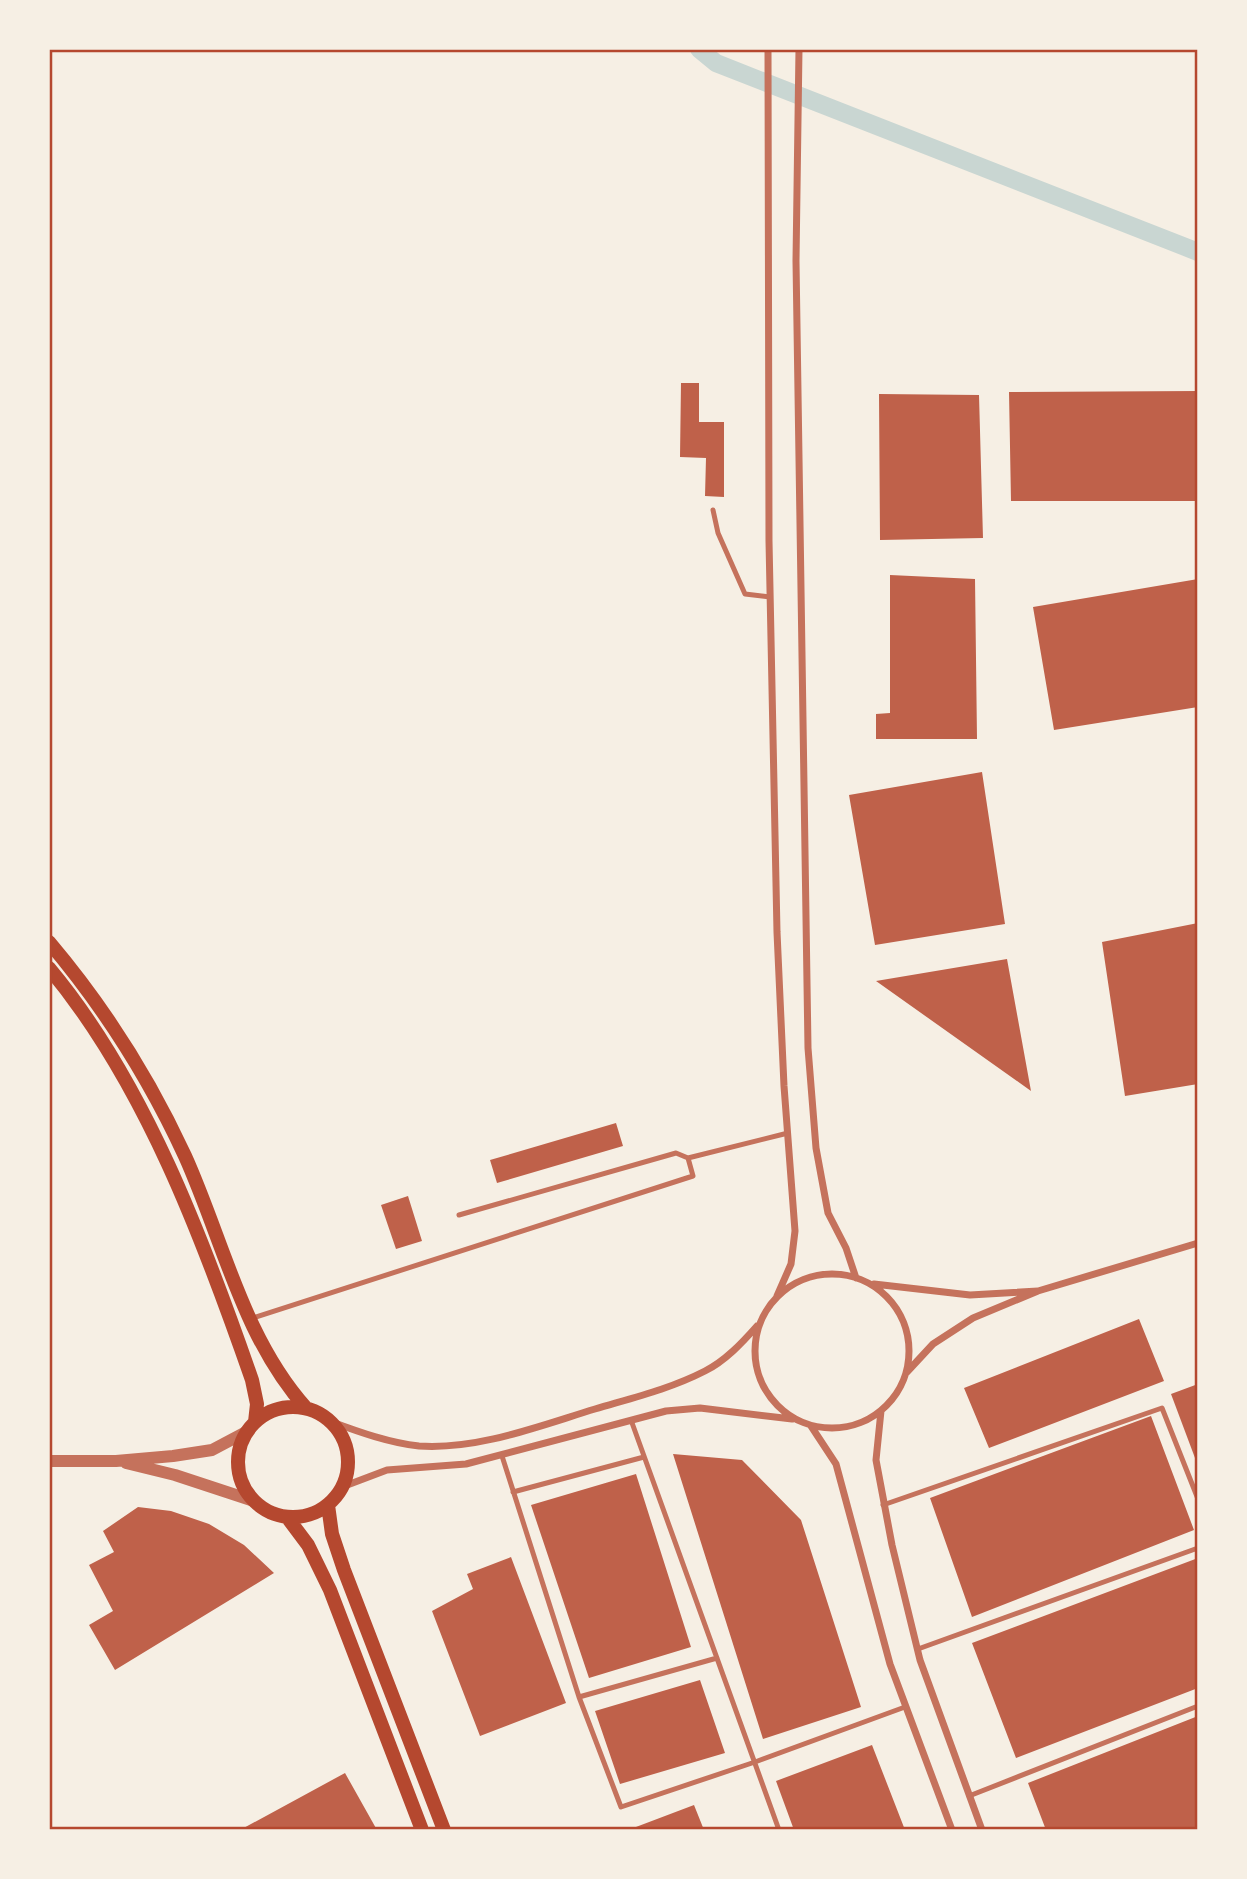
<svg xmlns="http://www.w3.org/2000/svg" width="1247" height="1879" font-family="'Open Sans',sans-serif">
  <rect width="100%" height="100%" fill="#f6efe4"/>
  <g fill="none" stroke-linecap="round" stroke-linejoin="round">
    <path stroke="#c9d6d2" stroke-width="18" d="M699 49 716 63 1198 252"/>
  </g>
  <path fill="#bf614a" d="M681 383H699V422H724V497L705 496 706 458 680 457Z
    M1198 391V501H1011L1009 392Z
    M879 394 979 395 983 538 880 540Z
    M890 575 975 579 977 739H876V714L890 713Z
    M1198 579V707L1054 730 1033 607Z
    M982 772 1005 924 875 945 849 795Z
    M1198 923V1084L1125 1096 1102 942Z
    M1007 959 1031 1091 876 981Z
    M616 1123 623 1146 497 1183 490 1160Z
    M408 1196 422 1241 396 1249 381 1205Z
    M1139 1319 1164 1381 989 1448 964 1388Z
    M1198 1384V1466L1171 1394Z
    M1151 1416 1194 1530 972 1617 930 1498Z
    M673 1454 742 1460 801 1520 861 1707 763 1739Z
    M636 1474 691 1647 589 1678 531 1505Z
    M138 1507 171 1511 209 1524 244 1545 274 1573 115 1670 89 1625 113 1611 89 1565 114 1552 103 1531Z
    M511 1557 566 1703 480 1736 432 1611 473 1589 467 1574Z
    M1198 1558V1688L1016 1758 972 1643Z
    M700 1680 725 1753 620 1784 595 1711Z
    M1198 1716V1830H1046L1028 1783Z
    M872 1745 905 1830H794L776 1781Z
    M345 1773 377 1830H240Z
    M694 1805 704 1830H628Z"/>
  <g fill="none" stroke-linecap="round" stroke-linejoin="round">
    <path stroke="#c5725c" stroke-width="5" d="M713 510 718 533 745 594 770 597
      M459 1215 676 1153 688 1158 788 1133
      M250 1319 693 1176 688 1158
      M631 1420 779 1830
      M502 1456 579 1697 621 1807 755 1762 905 1707
      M513 1492 644 1457
      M883 1505 1162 1408 1198 1499
      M918 1649 1198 1548
      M579 1697 717 1658
      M969 1796 1198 1706"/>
    <path stroke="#c5725c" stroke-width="7" d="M768 49 769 541 777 932 784 1086 795 1231 791 1264 777 1296
      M799 49 796 261 808 1048 816 1148 828 1213 846 1248 856 1278
      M755 1351a77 77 0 1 1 154 0a77 77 0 1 1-154 0Z
      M874 1284 970 1295 1038 1291 973 1318 933 1344 907 1372
      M1038 1291 1198 1243
      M881 1411 876 1460 892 1545 920 1660 982 1830
      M332 1422C359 1432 390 1443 419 1446 478 1450 539 1426 595 1409 632 1398 670 1389 705 1371 725 1361 742 1343 757 1326
      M811 1426 836 1464 890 1664 952 1830
      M342 1487 387 1470 466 1464 666 1411 700 1408 792 1419"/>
    <path stroke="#c5725c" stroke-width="12" d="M49 1461H116L173 1456 212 1450 246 1432
      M126 1463 175 1475 254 1501"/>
    <path stroke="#b5482f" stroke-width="14" d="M49 942C104 1007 149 1078 185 1156 223 1240 243 1338 306 1408
      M49 968C145 1083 203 1239 252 1380L257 1404 255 1422
      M238 1462a55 55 0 1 1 110 0a55 55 0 1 1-110 0Z
      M328 1505 332 1534 344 1570 444 1830
      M287 1517 308 1545 330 1590 422 1830"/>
  </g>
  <rect width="1247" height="1879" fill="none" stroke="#f6efe4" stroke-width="102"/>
  <rect x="51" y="51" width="1145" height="1777" fill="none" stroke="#b5482f" stroke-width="2.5"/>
</svg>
